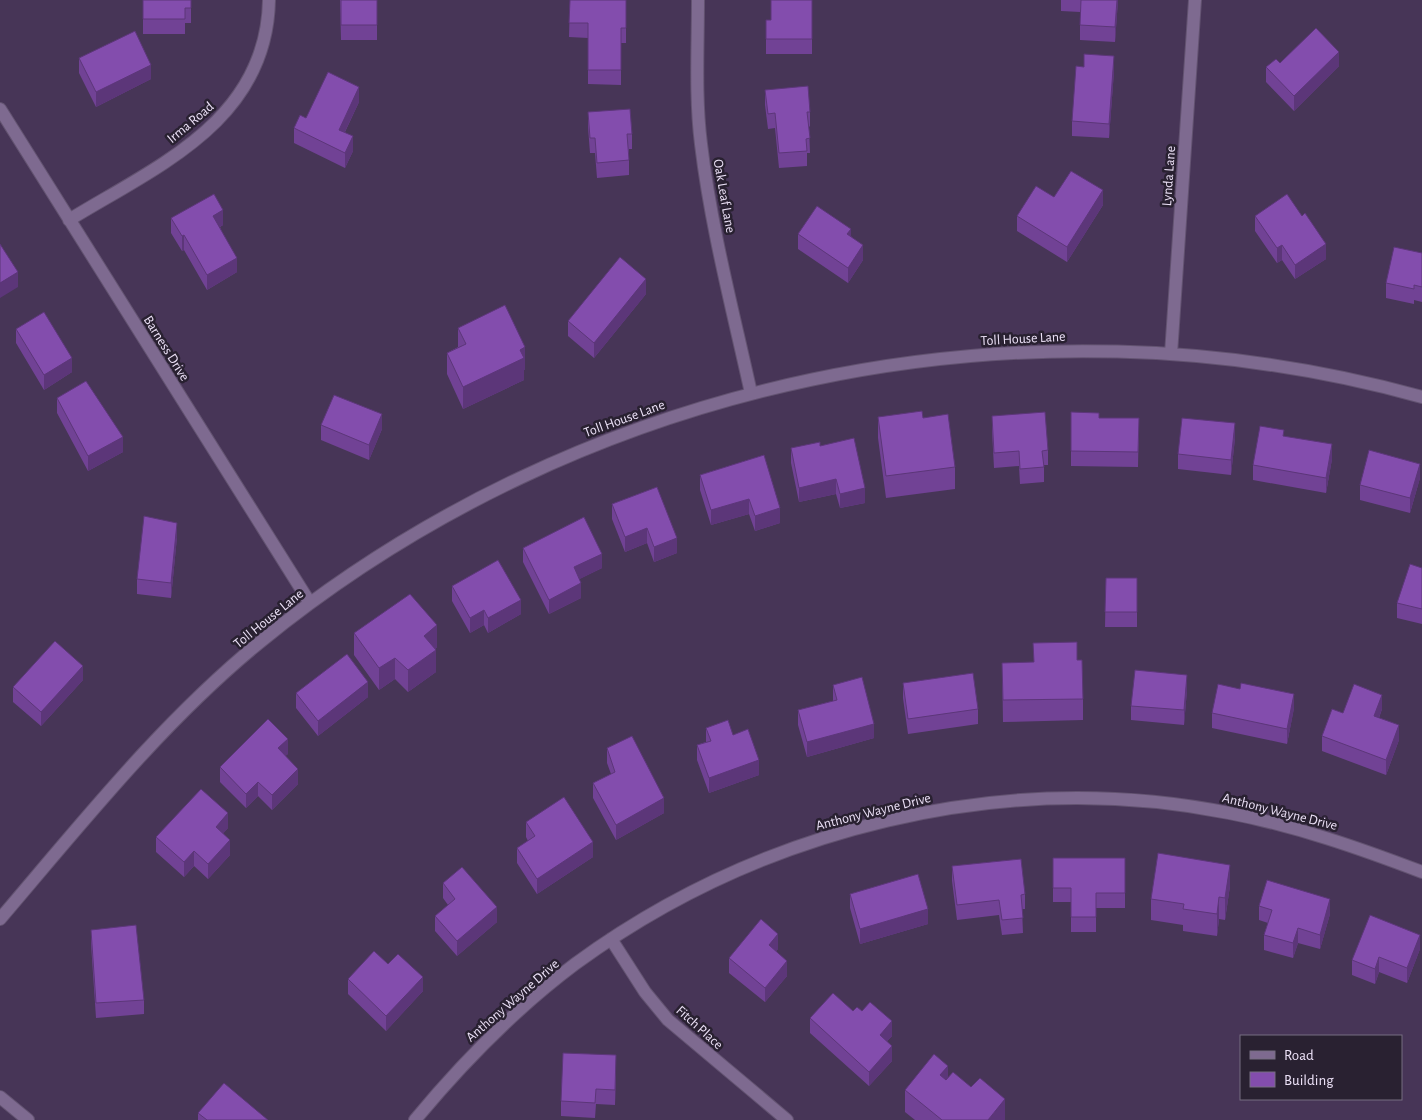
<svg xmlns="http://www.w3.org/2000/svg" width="1422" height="1120" font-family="'Alegreya Sans',sans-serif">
  <rect width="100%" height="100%" fill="#473557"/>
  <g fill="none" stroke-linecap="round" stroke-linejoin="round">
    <g stroke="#635371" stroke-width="14">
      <path id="street" d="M698 0C698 48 695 97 701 144 711 228 733 311 751 393
        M0 109 310 603
        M69 220C157 166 267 121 269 0
        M1171 354 1195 0
        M0 919C82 823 162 722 260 642 581 380 1023 286 1422 397
        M611 939 645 992 668 1020 787 1120
        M0 1097 28 1120
        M415 1120C463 1062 515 1009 575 964 761 828 1003 768 1229 813 1296 826 1359 848 1422 872"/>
    </g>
    <use href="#street" stroke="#7e6a90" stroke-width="12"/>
  </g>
  <path fill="#714295" d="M143 0H191V23H185V34H143Z
    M340 0H377V40H341Z
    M570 0H626V43H621V85L588 84V38L569 37Z
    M812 0V54H766V20H771Z
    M1061 0H1118L1115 42 1080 40V12L1061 11Z
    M79 58 151 79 96 107 79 73Z
    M1280 63 1339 66 1294 111 1266 82V67Z
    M1114 71 1109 138 1072 136V121Z
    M765 90 810 112V126L809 127 810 153H807V166L779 168 775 128 768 129 765 105Z
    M359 102 345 132 353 151 345 168 294 143V128L306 118Z
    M588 112 632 134V149H629V175L597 178 595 153H590L588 127Z
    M1054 197 1103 205 1067 262 1017 231V216Z
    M1255 216 1326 259 1295 279 1282 260 1277 263 1255 231Z
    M171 218 223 225 220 227 237 272 207 290 184 250 182 251 171 233Z
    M798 234 851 236 863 260 848 283 798 249Z
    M1422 253V302L1414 300V304L1386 298V283Z
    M646 294 594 358 568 336V321Z
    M458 328 525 369 524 370V380L463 409 447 374V353L458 347Z
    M16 329 72 372 44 390 16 343Z
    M57 398 123 452 88 471 57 413Z
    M1071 412 1099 418H1139L1138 467 1071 466Z
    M992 416 1048 450V465H1044V482L1020 484 1019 466 994 468 992 431Z
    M878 417 923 418 955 467V489L886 498 878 438Z
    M321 425 382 429 369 460 321 440Z
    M1284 436 1332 459 1326 493 1253 480V465Z
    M1235 438 1231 475 1178 469V454Z
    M820 446 865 503 840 508 836 494 799 502 791 463V448Z
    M764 455 780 523 755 531 749 514 711 525 700 490V475Z
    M1420 478 1410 513 1360 500V485Z
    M657 487 677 553 654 562 647 543 625 552 612 519V504Z
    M177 537 171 598 137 594V579Z
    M523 548 602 568 579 579 581 598 549 614 523 562Z
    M1422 568V624L1397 618V603Z
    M1106 578H1137V627H1105Z
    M452 586 521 614 488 633 484 625 470 633 452 601Z
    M354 633 437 647 435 649 436 672 408 692 395 679 379 690 354 655Z
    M1002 663 1083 699V720L1003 722Z
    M83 680 41 726 13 702V687Z
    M903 683 978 709V724L908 734 903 698Z
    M833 685 874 738 807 757 798 725V710L833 701Z
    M1240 689 1294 708 1287 744 1212 728V713Z
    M1187 690 1184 725 1131 720V706Z
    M296 693 368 697 318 736 296 708Z
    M1382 709 1379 718 1399 740 1386 775 1322 751V736L1343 713Z
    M706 728 759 775 709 793 697 760V745L706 742Z
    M607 748 664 813 616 840 593 798V783L611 774 607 763Z
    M288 754 285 756 298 784 272 810 258 796 246 808 220 782V767Z
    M526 822 593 857 537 894 517 863V848L528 841 526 837Z
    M228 828 223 833 230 855 208 879 194 866 184 877 156 852V837Z
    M1053 858H1125V908H1096V932H1071V902H1053Z
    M952 866 1025 894V909H1022L1023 933 1002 935 999 915 957 920 952 881Z
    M443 883 497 922 457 956 435 931V916L448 905 443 898Z
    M1230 886 1225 920 1219 919 1217 936 1183 931V925L1151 920V899Z
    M850 894 928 924 860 944 850 908Z
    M1259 906 1330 914 1320 949 1298 943 1293 958 1264 950V935L1268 923 1259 920Z
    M91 930 144 1000V1014L96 1018 91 944Z
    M778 949 776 951 787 976 765 1002 729 973V958Z
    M1420 949 1407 983 1379 972 1375 984 1352 975V960Z
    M388 964 423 991 386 1031 348 994V979Z
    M853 1011 892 1036 887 1041 892 1061 869 1086 810 1033V1018Z
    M616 1070 615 1105 596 1104 595 1118 561 1116V1101Z
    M948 1078 1005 1120H915L905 1112V1090Z
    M198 1113 268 1120H198Z"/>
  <path fill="#5c3679" d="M1117 0H1118L1115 42V27Z
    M1339 52V66L1294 111V96Z
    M1114 56V71L1109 138V124Z
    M151 65V79L96 107V92Z
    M359 87V102L339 144V130Z
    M353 136V151L345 168V153Z
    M1103 190V205L1067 262V247Z
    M223 210V225L213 231V216Z
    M851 229V243L847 234Z
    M184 235V250L182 251V236Z
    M1326 244V259L1295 279V265Z
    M863 245V260L848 283V268Z
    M1282 245V260L1277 263V248Z
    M237 258V272L207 290V275Z
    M18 272V287L0 298V283Z
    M646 279V294L594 358V343Z
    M525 347V369L524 370V380L463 409V387L520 350Z
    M72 358V372L44 390V375Z
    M382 414V429L369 460V445Z
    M1235 423V438L1231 475V460Z
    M123 437V452L88 471V456Z
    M1332 444V459L1326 493V478Z
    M1420 464V478L1410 513V498Z
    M836 479V494L799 502V488Z
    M865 488V503L840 508V494Z
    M749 499V514L711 525V510Z
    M780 508V523L755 531V516Z
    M177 523V537L171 598V583Z
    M647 528V543L625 552V537Z
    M677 538V553L654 562V547Z
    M602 554V568L574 582V567Z
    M581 583V598L549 614V600Z
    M521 600V614L488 633V618Z
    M484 610V625L470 633V618Z
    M437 625V647L424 658V636Z
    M436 650V672L408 692V670Z
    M395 658V679L379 690V668Z
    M83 666V680L41 726V712Z
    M1187 675V690L1184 725V710Z
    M368 682V697L318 736V721Z
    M1294 694V708L1287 744V729Z
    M1382 695V709L1374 731V716Z
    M874 724V738L807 757V742Z
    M1399 725V740L1386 775V760Z
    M288 739V754L278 763V748Z
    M759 760V775L709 793V778Z
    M298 769V784L272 810V795Z
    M258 782V796L246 808V794Z
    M664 798V813L616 840V825Z
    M228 813V828L216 842V827Z
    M230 840V855L208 879V864Z
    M593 842V857L537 894V879Z
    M194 851V866L184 877V862Z
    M1230 865V886L1225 920V898Z
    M1219 897V919L1217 936V914Z
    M1330 899V914L1320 949V935Z
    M497 907V922L457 956V941Z
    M928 909V924L860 944V929Z
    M1298 928V943L1293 958V943Z
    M778 934V949L769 960V945Z
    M1420 935V949L1407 983V968Z
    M1379 957V972L1375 984V969Z
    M787 961V976L765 1002V988Z
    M423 977V991L386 1031V1016Z
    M892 1021V1036L880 1049V1035Z
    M892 1046V1061L869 1086V1072Z
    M616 1055V1070L615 1105V1090Z
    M948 1066V1087L940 1075Z
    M1005 1099V1120H988Z"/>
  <path fill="#834dad" stroke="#5c3679" d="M143 0H191V8H185V19H143Z
    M341 0H377V25H341Z
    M570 0H626V28H621V70H588V23H569Z
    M771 0H812V39H766V20H771Z
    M1081 0H1117L1115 27 1080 25Z
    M1316 28 1339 52 1294 96 1266 67 1276 59 1280 63Z
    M135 31 151 65 96 92 79 58Z
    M1084 54 1114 56 1109 124 1072 121 1076 66 1084 67Z
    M328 72 359 87 339 130 353 136 345 153 294 128 300 115 306 118Z
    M808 86 810 112H807L810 138 806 139 807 151 779 153 775 113 768 114 765 90Z
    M630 109 632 134H627L629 160 597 163 595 138H590L588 112Z
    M1071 171 1103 190 1067 247 1017 216 1036 186 1054 197Z
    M214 194 223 210 213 216 237 258 207 275 184 235 182 236 171 218Z
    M1287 194 1302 216 1305 213 1326 244 1295 265 1282 245 1277 248 1255 216Z
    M817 206 851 229 847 234 863 245 848 268 798 234Z
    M0 244 18 272 0 283Z
    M1394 247 1422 253V287L1414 285V289L1386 283Z
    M620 257 646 279 594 343 568 321Z
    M505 305 525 347 520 350 524 358 463 387 447 353 466 344 458 328Z
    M44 312 72 358 44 375 16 329Z
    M86 381 123 437 88 456 57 398Z
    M334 395 382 414 369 445 321 425Z
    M922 411 923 418 948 414 955 467 886 476 878 417Z
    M1045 412 1048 450 1042 451 1044 467 1020 469 1019 451 994 453 992 416Z
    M1071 412 1099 413V418H1139L1138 452 1071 451Z
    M1182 418 1235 423 1231 460 1178 454Z
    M1260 426 1284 430 1283 436 1332 444 1326 478 1253 465Z
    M854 438 865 488 840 494 836 479 799 488 791 448 820 442V446Z
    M1369 450 1420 464 1410 498 1360 485Z
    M764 455 780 508 755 516 749 499 711 510 700 475Z
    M657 487 677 538 654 547 647 528 625 537 612 504Z
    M144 516 177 523 171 583 137 579Z
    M584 517 602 554 574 567 581 583 549 600 523 548Z
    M498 560 521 600 488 618 484 610 470 618 452 586Z
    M1410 564 1422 568V609L1397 603Z
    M1106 578H1137V612H1105Z
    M410 594 437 625 424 636 436 650 408 670 395 658 379 668 354 633Z
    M55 641 83 666 41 712 13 687Z
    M1077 642V660H1082L1083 699 1003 700 1002 663 1034 662 1033 643Z
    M347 654 368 682 318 721 296 693Z
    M1135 670 1187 675 1184 710 1131 706Z
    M973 673 978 709 908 719 903 683Z
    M862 677 874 724 807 742 798 710 837 700 833 685Z
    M1241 683 1294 694 1287 729 1212 713 1218 684 1240 689Z
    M1354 684 1382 695 1374 716 1399 725 1386 760 1322 736 1332 709 1343 713Z
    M268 719 288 739 278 748 298 769 272 795 258 782 246 794 220 767Z
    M728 720 733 735 748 729 759 760 709 778 697 745 711 741 706 728Z
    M632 736 664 798 616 825 593 783 615 772 607 748Z
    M201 789 228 813 216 827 230 840 208 864 194 851 184 862 156 837Z
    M564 797 593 842 537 879 517 848 535 836 526 822Z
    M1158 853 1230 865 1225 898 1219 897 1217 914 1183 909 1184 904 1151 899Z
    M1053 858H1125V893H1096V917H1071V888H1053Z
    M1021 859 1025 894 1021 895 1023 918 1002 920 999 900 957 905 952 866Z
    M462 867 497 907 457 941 435 916 455 899 443 883Z
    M918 874 928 909 860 929 850 894Z
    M1267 880 1330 899 1320 935 1298 928 1293 943 1264 935 1272 910 1259 906Z
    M1370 915 1420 935 1407 968 1379 957 1375 969 1352 960Z
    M761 919 778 934 769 945 787 961 765 988 729 958Z
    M136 925 144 1000 96 1003 91 930Z
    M374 951 388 964 398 954 423 977 386 1016 348 979Z
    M833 993 853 1011 857 1007 862 1011 870 1002 892 1021 880 1035 892 1046 869 1072 810 1018Z
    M563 1053 616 1055 615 1090 596 1089 595 1103 561 1101Z
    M934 1054 948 1066 940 1075 946 1080 953 1072 971 1087 980 1078 1005 1099 988 1120H942L905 1090Z
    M224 1083 268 1120H207L198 1113Z"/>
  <g text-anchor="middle" stroke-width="5" stroke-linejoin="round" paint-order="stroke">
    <g font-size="14" fill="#ede2f8" stroke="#292131">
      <text transform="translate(190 122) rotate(-40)" y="5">Irma Road</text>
      <text transform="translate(1168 176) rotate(-86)" y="5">Lynda Lane</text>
      <text transform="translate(725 196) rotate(80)" y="5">Oak Leaf Lane</text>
      <text transform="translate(1023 338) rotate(-3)" y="5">Toll House Lane</text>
      <text transform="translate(167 348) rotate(58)" y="5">Barness Drive</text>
      <text transform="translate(624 418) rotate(-20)" y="5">Toll House Lane</text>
      <text transform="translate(268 618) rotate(-39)" y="5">Toll House Lane</text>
      <text transform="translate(873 811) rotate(-14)" y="5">Anthony Wayne Drive</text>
      <text transform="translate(1280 811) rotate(14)" y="5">Anthony Wayne Drive</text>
      <text transform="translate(512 1000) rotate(-41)" y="5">Anthony Wayne Drive</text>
      <text transform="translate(700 1027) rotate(42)" y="5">Fitch Place</text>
    </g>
  </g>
  <rect x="1240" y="1035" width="162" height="65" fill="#292131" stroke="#776e81"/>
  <rect x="1250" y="1051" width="25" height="8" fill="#7e6a90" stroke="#776e81"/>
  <text x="1284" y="1060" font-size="15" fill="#ede2f8">Road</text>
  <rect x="1250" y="1072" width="25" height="15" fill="#834dad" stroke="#776e81"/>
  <text x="1284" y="1085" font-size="15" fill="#ede2f8">Building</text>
</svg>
